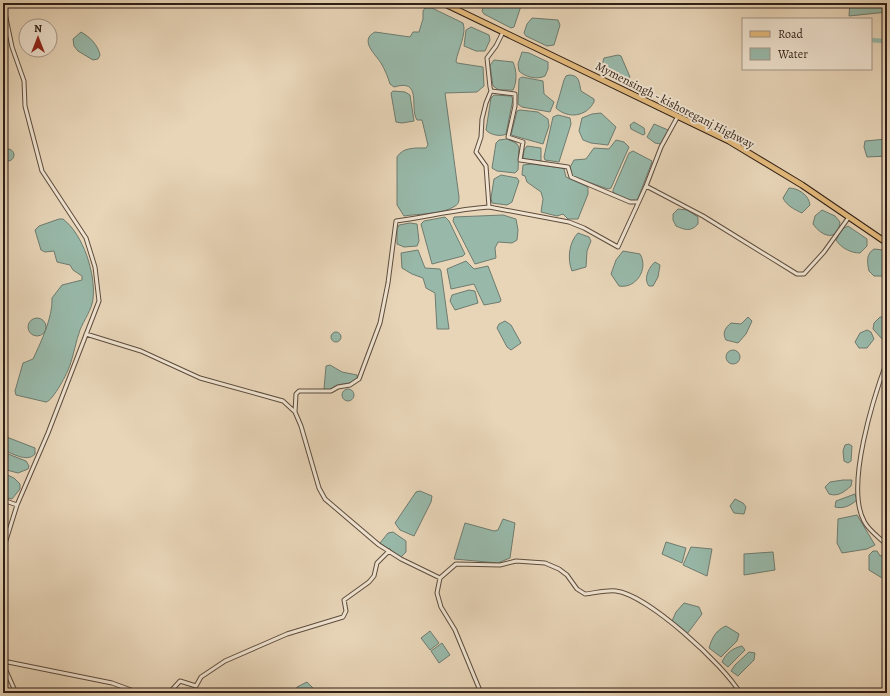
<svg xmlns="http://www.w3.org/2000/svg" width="890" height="696" font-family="Alegreya,serif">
  <rect width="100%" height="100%" fill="#e8d5b8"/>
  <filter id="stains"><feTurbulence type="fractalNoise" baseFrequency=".005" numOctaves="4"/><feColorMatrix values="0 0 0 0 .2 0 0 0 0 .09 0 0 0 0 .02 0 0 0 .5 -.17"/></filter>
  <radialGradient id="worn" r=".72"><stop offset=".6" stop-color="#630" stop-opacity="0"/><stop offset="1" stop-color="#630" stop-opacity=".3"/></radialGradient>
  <path fill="#98b9aa" stroke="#6e7b6f" d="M485 3H522L514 27 511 28 484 14 482 11Z
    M850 3H887V12L849 16Z
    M425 8H432L463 23C467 33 458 50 456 61L457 63 483 67 484 86 477 92 445 93 459 197C459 201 459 204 455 206 445 214 417 214 404 216L397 205V157C403 147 415 148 426 148L428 145 422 120H417C409 108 423 78 394 87L390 84C388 77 385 70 381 63 375 54 359 40 375 32L410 37 413 32H419L423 19V11Z
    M532 18 558 20 560 25 554 45 547 46 526 36 524 33 527 24Z
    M471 27 489 35 490 40 485 51H476L464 46 466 30Z
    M81 32C90 37 98 45 100 55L98 59 93 60 78 51 74 46 73 39Z
    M522 52 529 53 548 62V69L545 76C537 80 525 77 519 71L518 64Z
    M618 55 621 56 630 77 624 84 600 71 604 58Z
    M494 60 513 62C517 71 517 82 513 90H499L493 86 490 65Z
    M569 75C580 75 579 83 581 91L594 99V102C586 117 568 119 556 108L564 80 566 76Z
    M522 77 543 81 544 94 554 102 550 112 522 107 518 104 519 79Z
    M393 91 405 92 410 95 414 121 402 123 396 122 391 93Z
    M494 95 511 96 513 99 506 134C501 137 490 135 486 130L491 98Z
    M520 110 538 112 548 119 549 126 543 144 511 135 517 111Z
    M601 113 616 127 608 145 591 143 583 140 579 131 582 118 592 114Z
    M558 115 570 118 571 124 559 162 545 160 544 157 553 117Z
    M634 122 644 128 645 134 643 135 631 129 630 125Z
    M654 124 668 130 669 132 661 144 655 143 647 137Z
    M507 139 516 143 519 147 518 170 515 173 497 171 492 168 496 143 499 140Z
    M887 139V156L867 157 864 147 865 141Z
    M616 140 624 142 629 147 611 188 608 189 571 176 569 169 574 160 586 159 594 148 609 149Z
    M527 146 541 148V161L523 159 524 150Z
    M2 155a6 6 0 1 1 12 0a6 6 0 1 1-12 0Z
    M633 151 652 161V162L637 201H628L613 192V190L629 153Z
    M532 164 562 168 564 169 566 177 588 187V194L578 219H568L563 214 557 216 541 212 543 199 541 192 527 182 525 176 522 175 523 165Z
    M501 175 517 178 519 181 512 202 507 205 492 203 491 198 494 179Z
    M789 188C798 188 809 195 810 205L802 213C795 210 786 205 783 198Z
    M678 209 687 210 698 217V224C691 232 685 230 676 226L673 220V214Z
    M822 210 835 216 840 222C838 242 822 237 813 224L815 216Z
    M503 215 516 219 518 230 517 240 512 243 498 242 495 248 496 258 475 264 453 221 454 217Z
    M445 217 449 221 465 254 463 256 432 264 421 224 424 221Z
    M59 219H63C83 234 96 274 93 299 92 309 84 320 80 330 76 341 74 353 70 365 68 372 53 401 46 402L16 395 15 391 23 363 33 359C41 342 53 317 52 298L62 285 82 280V276L73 270 70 265 57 262 54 251 45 252 41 250 35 230 39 226Z
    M410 223 417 224 419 241 417 246 404 247 397 244V229L399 225Z
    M848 226 867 239V246L860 253C851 253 841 248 836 240L842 229Z
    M578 233 589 237 591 241 587 251 586 267 572 271C567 259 569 242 578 233Z
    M874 249 883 250 887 254V272L885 276H874L869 271C867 262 866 254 874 249Z
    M418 250 425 268 440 269 441 271 449 329H437L435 293 426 288 423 278 412 274 402 268 401 253Z
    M623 251 640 254C649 269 636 289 619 286L611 274 616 260Z
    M466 261 474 269 488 266 501 300 500 302 484 305 474 284 451 289 447 269Z
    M655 262 660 265 658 277 653 286H649C643 279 649 267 655 262Z
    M469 290 475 291 478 303 455 310 450 301 452 295Z
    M748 317 752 321 746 334 738 343 726 340C722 333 725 328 731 323L741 324Z
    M880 317H883L887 322V341L883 340 873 329 874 323Z
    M28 327a9 9 0 1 1 18 0a9 9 0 1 1-18 0Z
    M505 321 511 325 521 343 511 350 507 347 497 328 499 324Z
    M867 330 871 332 874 339 867 348H859L855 342 860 333Z
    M331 337a5 5 0 1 1 10 0a5 5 0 1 1-10 0Z
    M726 357a7 7 0 1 1 14 0a7 7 0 1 1-14 0Z
    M330 365 342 372 357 375V380C349 386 339 381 331 390L324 389 326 366Z
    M342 395a6 6 0 1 1 12 0a6 6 0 1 1-12 0Z
    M4 436 35 448V454C27 463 12 453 3 450Z
    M849 444 852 446 851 461 848 463 844 461 843 451 845 445Z
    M3 452 26 461 29 466 28 469 18 473 3 469Z
    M3 473 14 478 20 484V489L12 499 3 497Z
    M843 480H852L851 486C844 492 838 497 829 494L825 487 830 482Z
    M420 491 432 496 431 502 414 536 400 530 395 523 416 492Z
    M855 494 857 500C850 506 843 509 835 507L836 501Z
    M735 499 743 503 746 507 744 514 734 513 730 506Z
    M857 515 875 545 867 549 842 553 837 543 838 519Z
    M503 519 515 523 510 558 498 563 454 559 465 523 494 531 498 530Z
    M393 532 406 541V552L401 557 380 543 388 533Z
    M666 542 686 548 682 563 662 554Z
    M691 547 712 549 707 576 683 565Z
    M873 551H877L880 556 887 553V581L869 570V555Z
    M773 552 775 570 744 575V554Z
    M684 603 699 607 702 614 687 634 672 621 676 612Z
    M726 626 739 634 737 641 721 657 709 648C712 638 716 630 726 626Z
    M430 631 439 643 430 650 421 638Z
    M442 643 450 655 439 663 431 651Z
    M742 646 745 650 728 667 722 662C726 653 733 648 742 646Z
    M749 652 755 653 754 660 738 676 731 671 735 665Z
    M307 682 316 691 298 693 296 691 297 687Z"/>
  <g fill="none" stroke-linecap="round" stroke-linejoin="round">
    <path stroke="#98b9aa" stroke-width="4.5" d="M871 40 884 41 887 45"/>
    <g stroke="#5d4c3e" stroke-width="5">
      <path id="street" d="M3 10 5 13 12 47 24 81 25 106 42 171 86 238 95 267 99 301 48 433 17 505 3 550
        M503 32 496 46 487 58 490 87 491 91 515 94V106L508 137 523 142 520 160 568 167 571 177 630 202H638
        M491 91 486 103 482 119 481 137 476 152 486 166 489 207 569 222 584 228 618 247 646 186
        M678 116 661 147 646 186 703 216 797 274H804L824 252 849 217
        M887 301V309
        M86 334 141 351 200 378 283 401 295 412 301 426 319 488 325 499 379 545 401 559 440 578 456 564 500 565 516 561 545 563 559 569 567 575 577 589 585 594C595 593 606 590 616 591 648 595 724 665 740 693
        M887 361C874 396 845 486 864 521 868 530 880 538 887 545
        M295 412 296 394 299 391H331L338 387 350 385 359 379 380 323 388 283 396 221C427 217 457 209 489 207
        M3 500 17 505
        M440 578 437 593 441 607 455 630 481 693
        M3 661 112 683 139 693
        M3 664 16 693
        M169 693 180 681 196 686 201 677 225 661 287 634 343 617 346 611 344 600 369 582 374 576 377 563 389 551"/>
    </g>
    <g stroke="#2f1f16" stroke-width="7">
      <path id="primary" d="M443 3 729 141 802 185 887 243"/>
    </g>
    <use href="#street" stroke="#f0e4d1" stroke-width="3"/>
    <use href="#primary" stroke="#e4ba7c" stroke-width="5"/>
  </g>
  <g text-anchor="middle" stroke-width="4" stroke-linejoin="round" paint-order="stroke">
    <g font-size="12" fill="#2f1f16" stroke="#f0e4d1">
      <text transform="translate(675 105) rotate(27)" y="4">Mymensingh - kishoreganj Highway</text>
    </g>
  </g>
  <rect width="890" height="696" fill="none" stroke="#e8d5b8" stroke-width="16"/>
  <rect x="4" y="4" width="882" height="688" fill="none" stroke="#2f1f16" stroke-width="2"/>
  <rect x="8" y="8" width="874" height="680" fill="none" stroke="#2f1f16"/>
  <rect x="742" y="18" width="130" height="52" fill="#f0e4d1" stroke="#a39586"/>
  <rect x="750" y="31" width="20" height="6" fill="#e4ba7c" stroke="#a39586"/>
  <text x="778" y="38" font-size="12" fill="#2f1f16">Road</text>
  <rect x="750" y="48" width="20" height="12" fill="#98b9aa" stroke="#a39586"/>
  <text x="778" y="58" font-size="12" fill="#2f1f16">Water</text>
  <g transform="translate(38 38)"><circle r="19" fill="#f0e4d1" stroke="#a39586"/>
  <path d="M0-3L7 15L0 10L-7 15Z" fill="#8f2418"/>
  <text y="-6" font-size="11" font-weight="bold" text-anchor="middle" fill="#2f1f16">N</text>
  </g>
  <rect width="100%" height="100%" filter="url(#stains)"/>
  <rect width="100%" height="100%" fill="url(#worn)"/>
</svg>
